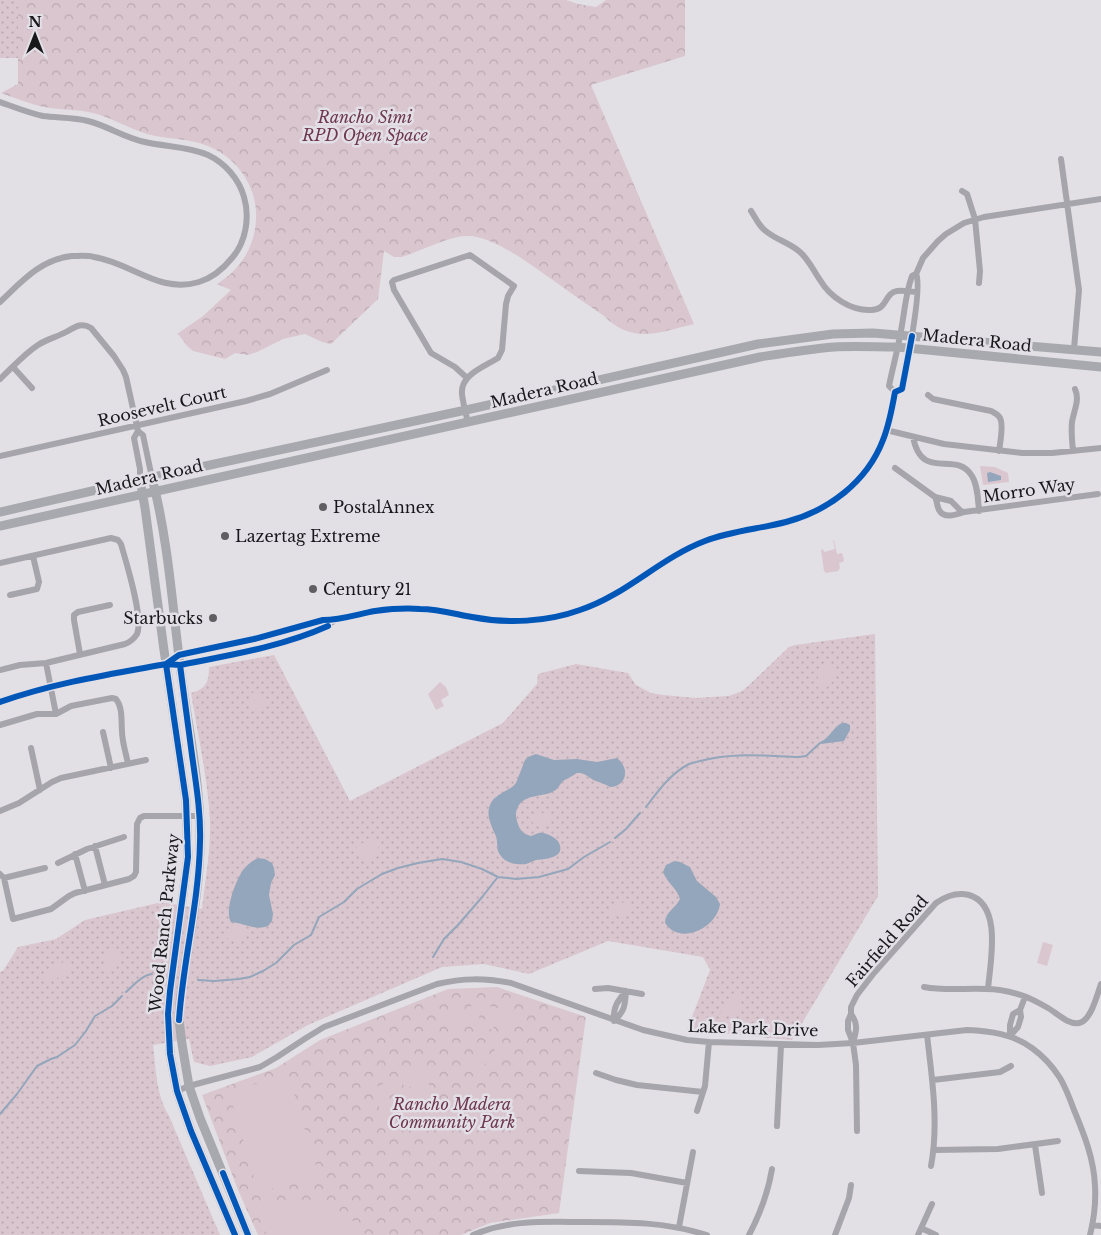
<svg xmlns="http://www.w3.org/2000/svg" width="1101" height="1235" font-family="'Libre Baskerville',serif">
  <defs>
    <pattern id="grass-dots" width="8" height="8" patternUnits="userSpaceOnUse" patternTransform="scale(1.25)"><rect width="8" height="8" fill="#dac6cf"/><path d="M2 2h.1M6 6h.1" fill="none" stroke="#baa9b1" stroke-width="1.8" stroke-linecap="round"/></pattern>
    <pattern id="park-crowns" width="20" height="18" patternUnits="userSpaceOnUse" patternTransform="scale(1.25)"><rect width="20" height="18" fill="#dac6cf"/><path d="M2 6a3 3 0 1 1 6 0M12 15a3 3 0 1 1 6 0" fill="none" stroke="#baa9b1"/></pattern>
  </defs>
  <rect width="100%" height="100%" fill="#e2e0e5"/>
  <path fill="url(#grass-dots)" d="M0 0H19L29 58H0Z
    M875 634 878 896 792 1040 687 1030 710 970 703 957 608 941 529 974 484 964 442 967 308 1025 252 1057 210 1066 194 1062 189 1039 153 1045C156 1069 156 1095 169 1116L220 1235H0V972L3 971 18 947 56 939 85 920 162 902 202 909C205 880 211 851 210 822 208 779 198 736 191 693 206 689 209 682 209 667L274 655 350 801 503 723 537 684 538 674 576 664 628 673 636 685 651 693 663 695 696 698 729 696 742 691 747 687 789 647 795 645Z"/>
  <path fill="url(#park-crowns)" d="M18 0H566L578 4 596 7 606 0H685V56L591 85 694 324C660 332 633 345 604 316 588 305 571 293 554 281 534 267 493 235 467 236 450 236 420 251 402 257H394L384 251 378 299 331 344 322 342 305 334 283 339 257 352 248 355 235 353 225 359 193 351 187 346 179 335 177 334 203 316 231 290 217 284C240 270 255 247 256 219 258 184 233 152 199 143 182 138 164 139 147 134 128 128 112 118 93 113 77 109 61 110 44 107 30 104 15 98 1 93L18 84Z
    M497 987 586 1017 559 1213 490 1223 461 1235H258L238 1190 202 1095 276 1068 320 1040 448 989Z"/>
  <path fill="#dac6cf" d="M980 466 995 467 1008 473 1009 482 983 485Z
    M833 540H834L837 554 842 553 844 560 843 562 839 563 840 568 838 571 826 573 824 571 821 550 823 549 824 552 835 549Z
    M827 666 834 667 836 670V678L825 689H820L817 686C817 677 819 670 827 666Z
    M440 682 446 687 449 695 441 700 444 706 436 710 428 694Z
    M255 692C261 693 267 701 267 707L264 710H259L250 704 249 698 252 693Z
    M539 812 551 815 553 818C550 826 540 825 533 823L531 820 532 817Z
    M376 838 379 840C380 845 379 847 376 851 374 853 372 857 371 858 360 866 356 852 357 845Z
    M621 902 628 904 630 908V912L613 917 608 915C606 907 615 904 621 902Z
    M234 925H239L244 929V935L242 939H231L224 937C224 932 229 927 234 925Z
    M1043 942 1053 945 1047 966 1037 963Z
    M118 949 120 950 121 951 117 967 114 971H108L104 964 103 958 110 951Z
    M64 962 71 963 74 966V968C67 975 57 980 46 979L45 976C49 970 56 964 64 962Z
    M738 993 741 994V1005L739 1013 727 1016 722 1015V1011C728 1006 731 995 738 993Z
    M456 999 466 1001 461 1022 451 1020Z
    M472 1003 482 1005 477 1026 467 1023Z
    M488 1006 498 1008 493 1030 483 1027Z
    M504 1010 514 1012 509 1033 499 1031Z
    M479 1044 489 1046 484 1067 475 1065Z
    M495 1048 505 1050 500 1071 490 1068Z
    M421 1067 427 1080 405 1089 400 1076Z
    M288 1074 320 1179 258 1191 230 1095 235 1090Z
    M392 1080 398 1092 377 1101 371 1089Z
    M428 1082 433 1095 412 1104 407 1091Z
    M490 1091 504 1092V1114H489Z
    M399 1095 404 1107 383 1116 378 1104Z
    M295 1199C325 1202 347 1210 366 1235H267L255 1210 276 1202Z"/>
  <path fill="#94a6bb" d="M990 472 1001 476V480L988 482 987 473Z
    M842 723H846L850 725V730L844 741 821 744 820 742C830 738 833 727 842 723Z
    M536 754 554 760 577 759 597 762 617 758C630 768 627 786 610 787 605 784 601 783 596 781 590 779 585 772 578 773 575 773 575 775 572 776 568 779 565 779 562 782 559 786 558 789 554 791 542 798 523 793 517 809 515 814 516 818 518 824 520 831 524 834 531 836 534 835 536 834 539 833 544 832 556 837 559 843 566 858 545 859 536 860 532 861 530 863 526 864 518 865 505 863 501 856 495 850 499 841 495 834 491 825 486 815 490 805 495 793 509 792 516 783L525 760 528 757Z
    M258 858 265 859 272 863 274 868 275 875 271 883 269 895 273 914 272 921 268 926C255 931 244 923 231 922 224 911 236 880 243 870 247 865 253 860 258 858Z
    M675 861 680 862 690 867 697 881 716 897 720 904C717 928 680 946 665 923 665 912 675 909 680 899 677 888 667 883 663 872L666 865Z"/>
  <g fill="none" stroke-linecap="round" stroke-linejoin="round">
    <path stroke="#94a6bb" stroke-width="2" d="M646 807C658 791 670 774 689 764 692 763 696 762 700 761 732 752 765 756 799 757L806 756 820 743
      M615 838 626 829 640 813
      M433 957 444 939 458 925 483 896 497 878
      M198 980 214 981 239 979 250 977 263 971 276 963 294 945 311 935 319 917 344 902 357 889 382 874 398 868 418 863 442 859 461 862 482 869 498 877 516 879 539 877 568 869 584 857 610 842
      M126 992C134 985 142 975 152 974
      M0 1114 17 1094 37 1066 51 1059 57 1057 75 1045 86 1031 95 1016 112 1006 122 996"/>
    <path stroke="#a6a5ab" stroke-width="6" d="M0 102C14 107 29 113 43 116 58 118 74 117 88 121 108 126 125 138 145 142 166 147 188 146 208 155 225 163 239 179 244 197 250 217 246 242 232 258 223 269 212 278 199 282 159 294 132 263 94 257 87 255 79 256 72 256 41 259 21 282 0 302
      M1061 159 1079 290 1074 349
      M962 191 967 194 975 219 980 271 979 283
      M751 211C756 218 759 227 767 232 777 240 790 243 800 252 809 260 813 270 820 280 830 297 851 311 871 310 888 310 884 293 897 291 904 290 911 292 917 292
      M13 367 32 388
      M467 378 455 367 431 353 394 290 392 282 394 280 470 255 514 286 508 296 506 304 502 350 498 358C484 367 460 375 462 394 463 404 466 413 468 423
      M0 379C12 368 24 354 38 345 47 339 57 337 66 332 75 327 81 322 91 328L114 356 123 370 126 377 138 431 143 435 152 478
      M895 392 889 386C893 366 899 345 902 325 905 308 906 292 912 276L916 274 923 258 938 241 946 234 964 223 984 217 1101 199
      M895 392 902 389C906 369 923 287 916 274
      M928 395 933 399 991 411C995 413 998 414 1000 418 1004 425 1000 443 999 451
      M886 430 944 444 1022 453H1052L1101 448
      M138 431 134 438 140 469V480
      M913 437C922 483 956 449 972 476 978 486 978 500 979 511
      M1073 451C1072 441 1071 431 1072 422 1074 410 1080 400 1075 389
      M0 456 246 401 270 394 327 370
      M895 468 935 497 951 501 961 511 964 512
      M935 497C937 501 937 506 939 510 944 519 956 515 964 512L1098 494
      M0 563 111 538 118 540 121 544C126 562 144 618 137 634 134 639 130 642 125 644L46 663 20 665 0 670
      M10 595 37 589 39 582 33 556
      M80 654 74 620V615L78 612 110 605
      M46 663 56 714
      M166 664 179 655 188 653 254 639 323 620C341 620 358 614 375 611 390 609 405 608 420 609 438 609 455 614 472 617 507 624 547 622 580 610 626 595 660 558 705 541 731 531 759 529 786 522 828 511 867 482 883 440 889 425 892 409 895 392
      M0 702C53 683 111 674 166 664L180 665C205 660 230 655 255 649 280 643 314 637 334 621
      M0 725 37 714H56L71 706 112 698 116 699C123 708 121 720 122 731 122 742 126 753 128 764
      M103 732 111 768
      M31 748 40 790
      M0 811 19 803 52 782 61 778 146 760
      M95 846 105 885
      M75 854 85 891
      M58 863 87 849 124 837
      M0 874 4 878 45 868
      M4 878 13 919 51 909 69 896 75 893 129 879 134 876 136 872 137 824 140 818 144 816H199
      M924 987C945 991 965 988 986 989 998 989 1012 992 1024 996 1032 999 1041 1004 1048 1008 1057 1013 1068 1025 1079 1023 1091 1021 1097 995 1101 984
      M595 989 608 988 642 994
      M851 1014C859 1025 856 1031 853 1043
      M614 1021C625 1011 625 1005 626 991
      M614 1021C613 1007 617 1002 626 991
      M927 1035C932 1078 939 1123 931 1166
      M1010 1036 1018 1027 1021 1017 1020 1010 1025 997
      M1010 1036V1025L1013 1014 1020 1010
      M596 1073 616 1080 637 1085 703 1092
      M933 1080 1000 1072 1011 1066
      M177 1091 189 1086 260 1067 277 1057 306 1038 324 1027 437 984C463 978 484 978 511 983L643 1030 687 1040 709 1042 818 1045 853 1043 967 1030C990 1031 1013 1034 1032 1048 1043 1056 1053 1067 1060 1078 1066 1088 1070 1099 1074 1110 1084 1134 1094 1159 1095 1186 1096 1203 1094 1219 1090 1235
      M697 1111 705 1086 709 1042
      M777 1126 781 1045
      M857 1131 856 1065 853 1043 848 1030V1021L851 1014V1007L857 995 874 973 936 903C946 896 957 892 969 895 1003 905 990 963 988 989
      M1035 1145 1042 1193
      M934 1150 998 1149 1058 1141
      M579 1171 631 1173 687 1183
      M1092 1225 1101 1226
      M679 1227 693 1152
      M921 1228 936 1235
      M473 1235C510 1219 547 1222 586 1222 628 1222 666 1222 707 1235
      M749 1235C760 1214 768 1193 772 1169
      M835 1235 849 1198 851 1185
      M918 1235 932 1204"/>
    <path stroke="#a8a9ae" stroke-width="9" d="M152 478C168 539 172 602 180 665 187 723 201 782 200 842 200 896 186 949 180 1003L179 1020 182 1044 189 1086 200 1118 248 1235
      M140 480 145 508 164 650 186 800 188 857 170 991 168 1014 170 1054 177 1091 191 1131 235 1235
      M0 512 140 480 466 410 758 344 833 334 873 333 1101 352
      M0 526 760 357C785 353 809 349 834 347 855 346 876 347 897 347L1101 367"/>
    <g stroke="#e2dfe6" stroke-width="9">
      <path id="cycleway" d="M166 664 179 655 188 653 254 639 323 620C341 620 358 614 375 611 390 609 405 608 420 609 438 609 455 614 472 617 507 624 547 622 580 610 626 595 660 558 705 541 731 531 759 529 786 522 828 511 867 482 883 440 889 425 892 409 895 392L902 389 912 336
        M166 664 186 800 188 857 170 991 168 1014 170 1054 177 1091 191 1131 235 1235
        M0 702C53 683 111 674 166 664L180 665C230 655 281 647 328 626
        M179 1020C183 961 199 902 200 842 201 813 196 784 192 755 188 725 184 695 180 665
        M223 1173 248 1235"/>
    </g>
    <use href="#cycleway" stroke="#0057b8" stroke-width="6"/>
  </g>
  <g fill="#5f5e61" stroke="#e2dfe6" stroke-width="2">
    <circle cx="323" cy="507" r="5"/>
    <circle cx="225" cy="536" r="5"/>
    <circle cx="313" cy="589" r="5"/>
    <circle cx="213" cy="618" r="5"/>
  </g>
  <g text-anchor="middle" stroke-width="5" stroke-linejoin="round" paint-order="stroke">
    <g font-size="16" font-style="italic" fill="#6e374d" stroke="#e2dfe6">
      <text x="365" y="123">Rancho Simi<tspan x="365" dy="18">RPD Open Space</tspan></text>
      <text x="452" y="1110">Rancho Madera<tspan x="452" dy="18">Community Park</tspan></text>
    </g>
    <g font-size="16" fill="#18181a" stroke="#e2dfe6">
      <text transform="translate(977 340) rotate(6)" y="6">Madera Road</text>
      <text transform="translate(544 390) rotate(-13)" y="6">Madera Road</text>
      <text transform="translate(162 406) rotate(-13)" y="6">Roosevelt Court</text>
      <text transform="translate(149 477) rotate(-13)" y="6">Madera Road</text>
      <text transform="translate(1029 490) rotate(-8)" y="6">Morro Way</text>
      <text transform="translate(164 923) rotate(-84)" y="6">Wood Ranch Parkway</text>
      <text transform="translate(887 941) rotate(-49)" y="6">Fairfield Road</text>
      <text transform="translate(753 1028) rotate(2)" y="6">Lake Park Drive</text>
    </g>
    <g font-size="16" fill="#18181a" stroke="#e2dfe6" text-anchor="start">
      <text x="333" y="513">PostalAnnex</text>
      <text x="235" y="542">Lazertag Extreme</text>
      <text x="323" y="595">Century 21</text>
      <text x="203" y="624" text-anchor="end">Starbucks</text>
    </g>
  </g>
  <g transform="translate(35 35)" stroke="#e2dfe6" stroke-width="4" paint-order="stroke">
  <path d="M0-4L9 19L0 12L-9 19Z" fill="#18181a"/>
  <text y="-8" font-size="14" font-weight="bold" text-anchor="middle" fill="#18181a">N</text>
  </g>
</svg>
